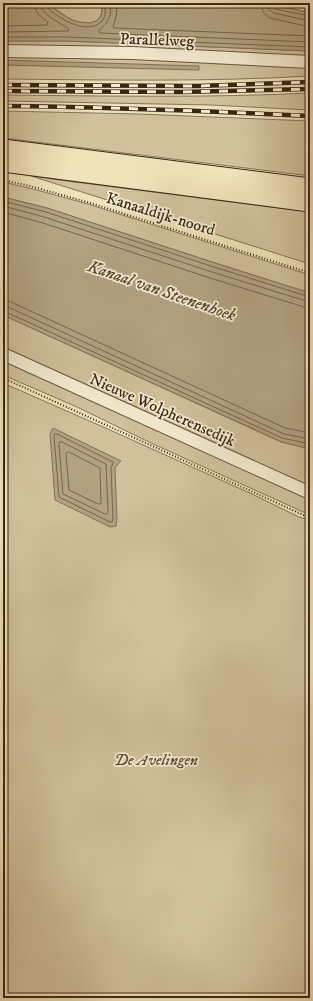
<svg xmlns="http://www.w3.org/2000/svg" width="313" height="1001" font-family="'IM FELL DW Pica',serif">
  <rect width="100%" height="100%" fill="#f0e2b9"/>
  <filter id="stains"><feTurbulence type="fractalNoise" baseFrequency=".005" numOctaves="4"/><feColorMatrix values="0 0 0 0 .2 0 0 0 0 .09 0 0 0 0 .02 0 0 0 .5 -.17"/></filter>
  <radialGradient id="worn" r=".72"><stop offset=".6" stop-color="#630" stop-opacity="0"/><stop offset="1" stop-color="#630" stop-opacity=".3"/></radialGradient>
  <path fill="#d1c29d" stroke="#86745a" d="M47 3H100C102 8 103 13 99 18 86 34 59 12 47 3Z
    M268 3H310V13Z
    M3 41H66L310 51V58L3 48Z
    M3 56 193 59 310 66V76C208 82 105 80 3 79Z
    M310 93V110L211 105 3 101V95C105 96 208 98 310 93Z
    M3 111 138 114 310 121V176L3 138Z
    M28 175 59 180 310 212V264Z
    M3 182 33 189 88 204 310 275V293L215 263 47 208 3 197Z
    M3 315 281 442 310 449V488L3 348Z
    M3 359 310 499V515L151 443 77 407 3 375Z
    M3 383 110 430 252 494 299 517 310 520V998H3Z"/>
  <path fill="#b2a282" stroke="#827057" d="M3 3H47L59 12 72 20 80 22 89 23 96 21 101 16 102 9 100 3H268L310 13V51L66 41H3Z
    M3 60 199 66V70L3 65Z
    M3 197 47 208 215 263 310 293V449L282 442 3 315Z
    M53 428 121 461 118 464 115 468 117 519 116 526 110 527 55 500 50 434Z"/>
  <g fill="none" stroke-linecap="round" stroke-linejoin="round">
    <path stroke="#76644c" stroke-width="1" d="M45 3C46 8 51 11 55 14 68 23 89 34 102 21 106 16 106 9 104 3
      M110 3C113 15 108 23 99 30V32L100 33 310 42
      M116 3C118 11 116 19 113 26L114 28 310 36
      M261 3 263 12 270 18 310 27
      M267 3 268 9 274 13 310 21
      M272 3 273 6 275 9 310 16
      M3 26 47 25 48 22C41 17 35 13 34 3
      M3 32 68 31 69 30 68 28C59 23 41 14 40 3
      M3 37H67L310 47
      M3 201 46 212 214 267 310 297
      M3 206 44 217 212 272 306 301 310 302
      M3 212 43 223 210 278 304 307 310 308
      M3 300 11 302 285 428 310 433
      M3 306 8 307 284 434 310 439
      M3 311 6 312 282 438 310 444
      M55 434H57L113 462V463L111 468 113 519 112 522H110L59 497 54 436Z
      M60 442H62L106 464 108 512 107 514H105L63 494 59 444Z
      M67 452H69L100 468 101 503 100 504H98L69 490 66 454Z"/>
    <g stroke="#685540" stroke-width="14">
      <path id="minor" d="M3 51 132 53 310 62
        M3 354 310 493"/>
    </g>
    <g stroke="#3a2617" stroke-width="19">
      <path id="highway" d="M3 148 310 187
        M3 163 310 203"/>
    </g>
    <path stroke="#3a2617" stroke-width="2" stroke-dasharray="1 2" stroke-linecap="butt" d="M3 180 30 186 87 202 310 273
      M3 378 310 518"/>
    <use href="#minor" stroke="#f5ecd2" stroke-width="12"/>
    <use href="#highway" stroke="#f0e2b9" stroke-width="17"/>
    <g stroke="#3a2617" stroke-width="4.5">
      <path id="rail" d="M3 85 198 86 310 82
        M3 91 183 92 310 89
        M3 106C105 107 208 111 310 116"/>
    </g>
    <use href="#rail" stroke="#f5ecd2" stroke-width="3" stroke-dasharray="9" stroke-linecap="butt"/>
  </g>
  <g text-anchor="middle" stroke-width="3.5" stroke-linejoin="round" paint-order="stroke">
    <g font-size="16" fill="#3a2617" stroke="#f5ecd2">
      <text transform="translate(157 39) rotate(2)" y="6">Parallelweg</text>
      <text transform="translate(161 213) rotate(17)" y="6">Kanaaldijk-noord</text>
      <text transform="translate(163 409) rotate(24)" y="6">Nieuwe Wolpherensedijk</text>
    </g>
    <g font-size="16" font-style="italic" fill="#604d38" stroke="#f5ecd2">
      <text x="156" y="765">De Avelingen</text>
    </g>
    <g font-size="17" font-style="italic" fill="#5e4b37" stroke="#f5ecd2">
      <text transform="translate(162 290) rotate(19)" y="6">Kanaal van Steenenhoek</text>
    </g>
  </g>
  <rect width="313" height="1001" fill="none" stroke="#f0e2b9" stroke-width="16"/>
  <rect x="4" y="4" width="305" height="993" fill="none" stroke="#3a2617" stroke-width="2"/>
  <rect x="8" y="8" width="297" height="985" fill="none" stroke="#3a2617"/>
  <rect width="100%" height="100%" filter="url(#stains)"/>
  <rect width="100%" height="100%" fill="url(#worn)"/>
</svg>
